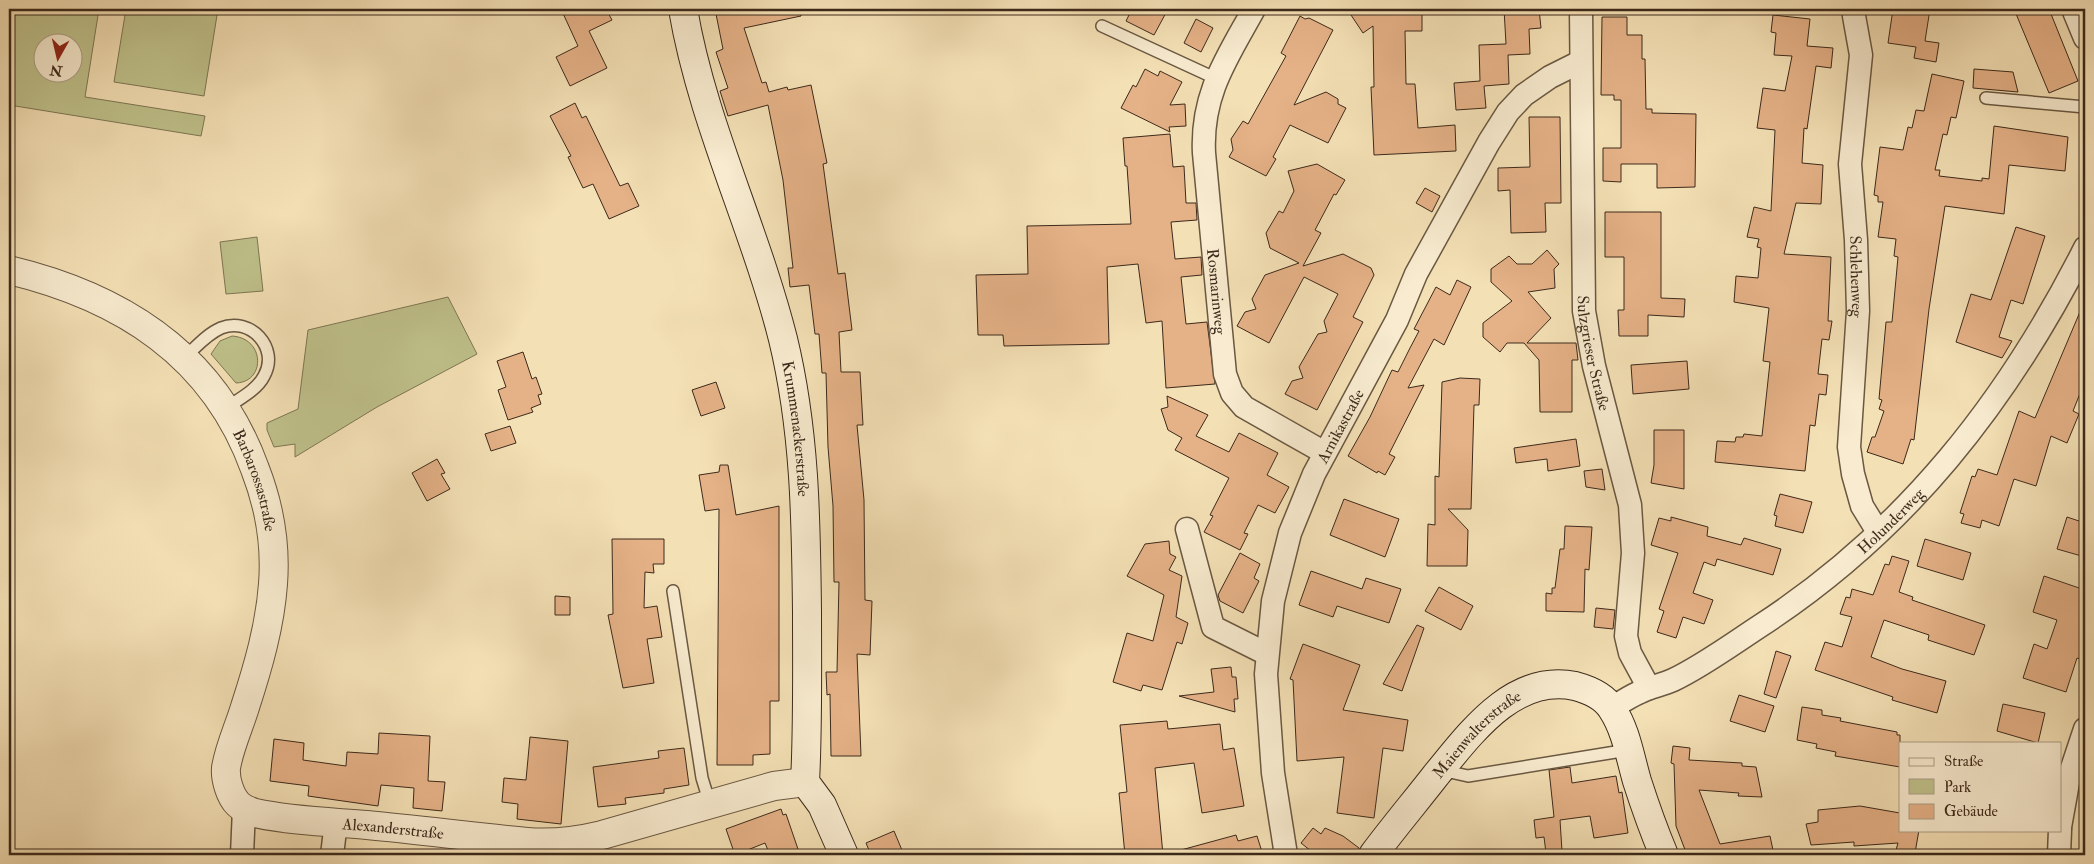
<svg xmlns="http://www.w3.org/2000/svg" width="2094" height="864" font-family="'IM FELL Double Pica',serif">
  <rect width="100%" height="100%" fill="#f4e0b5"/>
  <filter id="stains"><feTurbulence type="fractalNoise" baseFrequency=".004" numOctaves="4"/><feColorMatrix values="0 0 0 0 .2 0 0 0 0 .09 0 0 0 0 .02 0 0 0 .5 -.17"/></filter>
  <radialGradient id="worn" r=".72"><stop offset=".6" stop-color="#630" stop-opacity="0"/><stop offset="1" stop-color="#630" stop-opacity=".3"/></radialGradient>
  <path fill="#bfc18b" stroke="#7e7653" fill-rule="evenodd" d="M9 9H99L85 97 205 116 201 136 9 105ZM72 42V72H42V42Z
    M126 9H218L204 96 114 82Z
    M257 237 263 291 226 294 220 242Z
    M448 297 477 354 377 407 295 457V444L274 447 267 430V423L298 409 308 330Z
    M232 336C265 338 266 382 236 383L211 354 220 341Z"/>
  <path fill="#e5b187" stroke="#3c2a1b" d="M561 9H606L612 20 589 31 607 68 570 86 556 57 578 46Z
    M715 9H800L801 16 744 28 762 83 766 82 769 92 787 87 788 90 811 85 827 163 823 164 838 274 845 273 852 330 839 332 841 372H860L863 425H857L864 500 865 600 872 601 870 655 857 654 861 756H831L830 694 827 695 826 672H837L839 582H834L833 506 828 447 826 373H822L819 334H815L809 285 790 287 788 268H793L783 180 768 105 728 116 720 91 728 88 716 52 723 49Z
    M1132 9H1168L1154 35 1126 21Z
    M1347 9H1422V31H1405L1406 84H1415L1418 128 1455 125 1456 151 1374 155 1371 87H1374L1373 26 1363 33Z
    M1504 9H1539L1541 28 1529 29 1530 54 1508 55 1509 84 1484 86 1486 108 1456 110 1454 83 1480 81 1479 45 1506 44Z
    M1893 9H1930L1925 41 1939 43 1936 62 1914 58 1916 47 1888 43Z
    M2014 9H2049L2078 81 2049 93Z
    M1773 15 1810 19 1807 46 1833 48 1831 68 1816 66 1807 129 1804 128 1802 163 1823 165 1821 204 1796 203 1784 254 1831 257 1828 321H1832L1829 340 1822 339 1818 374 1828 375 1826 395 1819 394 1815 426 1810 425 1805 471 1715 462 1717 441 1735 442 1736 437H1743L1744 434 1762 436 1770 362 1763 361 1769 308 1734 302 1736 276 1758 278 1761 248 1757 247 1759 239 1747 237 1754 207 1771 211 1775 130 1757 128 1763 88 1785 91 1792 56 1774 55 1776 33 1771 32Z
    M1300 16 1305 19 1309 18 1333 30 1294 105 1326 92 1338 99V104L1346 108 1328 143 1290 125 1273 157 1276 159 1266 176 1229 157 1233 150 1231 139 1243 121 1248 124 1286 56 1281 53Z
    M1602 17H1627V35H1642V59H1645L1646 109H1652V113L1696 114 1695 187 1657 188V164H1621V182L1603 181V148H1621V100H1614V95H1601Z
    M1196 19 1213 28 1201 52 1184 43Z
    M1145 69 1158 76 1160 71 1182 82 1170 105 1185 104 1186 126 1169 127 1170 132 1121 108 1133 85 1136 87Z
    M1974 69 2013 72 2018 92 1973 88Z
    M1932 74 1964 81 1956 118 1951 117 1947 135 1943 134 1935 170H1940L1939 176 1982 181V178L1989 179 1994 126 2068 137 2065 171 2009 165 2004 214 1945 206 1929 309 1914 440 1911 439 1903 464 1867 452 1872 437H1875L1884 411 1879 409 1882 400 1879 399 1886 322H1892L1898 257 1894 256 1896 239 1878 237 1883 202H1878V196L1874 195 1880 147 1903 150 1908 127 1912 128 1916 110 1924 111Z
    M575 103 582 118 586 116 620 186 628 183 639 206 609 219 593 184 583 188 568 157 571 156 550 116Z
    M1529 117H1560L1561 203H1545L1546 232 1511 233 1510 190 1498 191V168L1530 167Z
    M1170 134 1173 167 1184 166 1186 203H1196L1197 220 1171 222 1175 259 1201 257 1202 275 1181 277 1186 324 1207 322 1215 384 1166 388 1162 321 1146 323 1138 264 1107 267 1109 344 1004 346 1003 335H978L976 275 1028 274 1027 226 1131 224 1127 166H1125L1123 138Z
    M1317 164 1345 180 1336 195 1334 194 1315 230 1321 233 1303 266 1343 254 1371 268 1374 275 1353 317 1363 322 1317 410 1285 394 1292 381 1303 378 1299 367 1318 334 1327 332 1324 321 1338 294 1304 277 1269 343 1237 326 1245 312 1256 309 1252 299 1265 275 1299 263 1270 248 1266 233 1279 211 1283 213 1294 191 1288 171Z
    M1425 188 1440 196 1432 212 1416 203Z
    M1605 212H1661V298L1685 299 1684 317 1648 315V336H1619L1618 310H1624V257H1605Z
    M2016 227 2045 236 2023 304 2011 300 1999 337 2012 341 2002 358 1956 342 1971 294 1991 300Z
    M1547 250 1559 264 1554 269 1555 288 1528 292 1551 318 1527 343H1576L1578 360H1572V412H1540L1539 360 1524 343H1507L1500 352 1483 337V323L1512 301 1491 282V269L1509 256 1517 264H1532Z
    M1457 280 1471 287 1444 345 1434 339 1408 388 1424 385 1389 454 1395 457 1385 475 1378 471 1377 473 1348 456 1370 417 1392 370 1398 372 1410 348 1419 331 1414 329 1436 287 1450 295Z
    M2085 300V381L2073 411 2079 414 2067 443 2051 436 2036 486 2014 479 1999 526 1982 520 1980 528 1961 523 1964 514 1960 513 1972 476 1975 477 1978 469 1997 475 2019 411 2035 418Z
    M523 352 532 379 536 377 542 394 538 395 541 404 531 408 533 412 508 420 498 390 506 387 497 361Z
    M1687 361 1689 389 1633 394 1631 365Z
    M1460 378 1480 379 1479 405H1474L1471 509H1448L1468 530 1467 566H1427L1428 524 1435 525V476L1439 477 1442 382Z
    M716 382 725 408 701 416 692 390Z
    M1167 396 1208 415 1196 436 1229 452 1239 433 1278 453 1267 475 1289 487 1275 513 1258 505 1244 533 1248 534 1240 550 1204 532 1213 516 1210 515 1229 478 1175 450 1182 438 1168 430 1161 409 1168 407Z
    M510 426 516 443 491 451 485 434Z
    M1654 430H1684V489L1651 483 1654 465Z
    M1576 439 1580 466 1548 471 1547 459 1516 463 1514 448Z
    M437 459 445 473 441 474 450 489 427 501 412 473Z
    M720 465H728L736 515 779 506V701H770V754L753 755V765H717L719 509 705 511 699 475 719 472Z
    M1602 469 1605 490 1586 487 1584 471Z
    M1780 494 1812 502 1803 533 1775 526 1777 516 1774 515Z
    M1344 499 1399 519 1385 557 1330 535Z
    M1671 517 1708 527 1707 536 1741 545 1744 538 1781 549 1773 575 1717 559 1715 566 1704 562 1693 593 1713 600 1704 624 1683 617 1676 638 1657 632 1664 611 1659 609 1678 553 1651 545 1659 518 1671 521Z
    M2067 517 2085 523V557L2057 549Z
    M1565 526 1592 527 1589 570 1585 569 1584 612 1546 611V593L1552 594V588H1555L1560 549H1564Z
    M612 539H664V564H653L654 573 645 572 644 608 657 606 662 637 647 639 654 683 623 688 608 615 613 614Z
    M1925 539 1971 553 1963 580 1917 566Z
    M1169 541 1170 554 1176 557 1169 570 1182 576 1176 617 1188 623 1182 644 1177 642 1162 690 1143 685 1141 691 1113 682 1127 633 1153 641 1164 595 1127 576 1145 544Z
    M1240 553 1260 564 1254 578 1259 581 1243 613 1220 601 1218 595Z
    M1892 556 1909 561 1899 592 1913 597 1912 600 1985 625 1974 655 1928 640 1929 635 1884 620 1871 657 1902 669 1946 681 1937 713 1892 700 1893 697 1815 670 1825 642 1842 647 1852 617 1840 614 1846 597 1850 598 1852 589 1873 595 1885 564 1889 565Z
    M1311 571 1362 589 1366 578 1401 589 1389 623 1337 606 1333 617 1299 605Z
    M2044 576 2085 590V642L2080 659 2077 658 2066 692 2023 678 2034 644 2047 649 2057 620 2033 612Z
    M1439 587 1473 606 1461 630 1425 611Z
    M555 596 570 597V615H555Z
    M1596 608 1615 610 1613 629 1594 627Z
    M1417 625 1424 628 1402 691 1383 684Z
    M1303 644 1360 665 1343 710 1408 720 1403 751 1383 748 1374 818 1337 813 1344 757 1297 761 1293 680 1290 679Z
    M1776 651 1791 656 1776 698 1764 694Z
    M1231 667 1232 677H1236L1238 699H1234L1235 712 1179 696 1214 692 1211 669Z
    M1739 695 1774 706 1765 732 1730 721Z
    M2003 704 2045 713 2038 743 1997 731Z
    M1802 707 1822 710V715L1841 718 1840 721 1897 732V735H1900V767L1835 756 1836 752 1816 748 1817 744 1797 740Z
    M1167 721 1168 729 1220 724 1223 750 1234 748 1244 806 1202 813 1194 763 1155 768 1163 855H1125L1119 793 1127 792 1120 725Z
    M379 733 430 736 428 781 445 782 442 811 413 808 414 788 381 785 378 806 308 796 309 786 270 781 274 739 304 743 303 760 346 766 347 752 378 754Z
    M530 737 568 741 561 824 517 819 518 804 502 802 504 778 526 780Z
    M1673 746 1690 748 1689 760 1742 763V766L1756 767 1762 797 1738 796 1739 793 1699 790 1720 844 1770 836 1774 855H1687L1676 826 1674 764 1671 763Z
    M684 748 689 785 664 789V793L625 798 626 804 598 807 593 767 659 758 658 751Z
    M1570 767 1572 783 1616 776 1619 793 1622 792 1628 833 1594 838 1590 816 1560 820 1562 851 1546 853 1544 837 1536 838 1534 820 1554 817 1549 770Z
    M1860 806 1900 813V830H1919L1915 853 1896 850 1898 843 1854 846V842L1811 845 1806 824 1818 822V810Z
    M781 809 783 815 786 814 800 855H770L765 843 735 855 726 829Z
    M1313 828 1321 834 1325 828 1343 836 1359 848 1358 855H1316L1301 843Z
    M894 831 904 855H871L866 843Z
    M1236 835 1238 841 1257 836 1263 855H1182L1181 850Z"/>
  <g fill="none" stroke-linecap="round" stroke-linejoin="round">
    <g stroke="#6a5842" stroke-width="14">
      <path id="service" d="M1102 26 1217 79
        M1986 98 2085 107
        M185 357C196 347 207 334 221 328 250 316 280 348 264 376 257 390 239 399 226 408
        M673 591 702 778 710 804
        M1441 770 1468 776 1628 750
        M596 855 602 837"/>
    </g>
    <g stroke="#6a5842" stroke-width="25">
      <g id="minor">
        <path id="s1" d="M1254 9C1227 58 1201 94 1204 153L1225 374 1232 393 1244 407 1325 453"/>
        <path id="s2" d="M1581 9 1584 311 1594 366 1630 505 1633 553 1626 636 1630 653 1649 688"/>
        <path d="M2073 9 2085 38"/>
        <path id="s3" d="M1854 16 1861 55 1850 164 1856 240 1858 311 1849 447 1853 474 1862 506 1878 532"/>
        <path d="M1187 529 1213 627 1267 654"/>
        <path id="s4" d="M1612 708C1620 703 1629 697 1638 693 1649 687 1662 685 1673 680 1701 667 1734 643 1760 626 1906 531 2007 402 2085 248"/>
        <path d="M2060 827 2069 777 2085 729"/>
        <path d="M242 855 244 809"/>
        <path d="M332 855 336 822"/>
        <path id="s5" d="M1286 855 1273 773 1266 674 1273 601 1290 533 1314 474 1397 320 1416 274 1489 142 1508 112 1524 95 1550 77 1580 62"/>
        <path d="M2059 855 2060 830"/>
      </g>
    </g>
    <g stroke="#6a5842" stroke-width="30">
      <g id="tertiary">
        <path id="s6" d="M9 270C122 297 214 355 255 469 269 505 276 545 273 584 270 626 258 667 245 707 239 727 229 748 226 768 225 779 230 796 238 804 243 809 249 811 255 813 291 821 330 822 367 825 420 830 474 837 527 842 553 844 577 841 602 835L774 786 805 782"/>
      </g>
    </g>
    <g stroke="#3c2a1b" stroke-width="30">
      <g id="secondary">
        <path id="s7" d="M683 9C702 122 755 228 783 339 805 430 806 518 807 611 807 668 808 725 805 782L822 805 844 855"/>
        <path id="s8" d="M1373 855C1393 828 1415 802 1436 775 1470 734 1513 673 1575 686 1590 690 1604 696 1612 709 1626 730 1630 757 1637 781 1645 806 1654 831 1664 855"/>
      </g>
    </g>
    <use href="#service" stroke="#f8ebcf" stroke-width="11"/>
    <use href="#minor" stroke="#f8ebcf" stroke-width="22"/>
    <use href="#tertiary" stroke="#f8ebcf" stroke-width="28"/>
    <use href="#secondary" stroke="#f8ebcf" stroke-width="28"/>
  </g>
  <g text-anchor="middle" stroke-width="4.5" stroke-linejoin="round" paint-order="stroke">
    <g font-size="16" fill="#3c2a1b" stroke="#f8ebcf">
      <text dy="6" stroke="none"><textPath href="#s3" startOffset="262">Schlehenweg</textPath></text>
      <text dy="6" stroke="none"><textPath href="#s1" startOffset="294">Rosmarinweg</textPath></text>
      <text dy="6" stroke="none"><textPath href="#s2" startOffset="345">Sulzgrieser Straße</textPath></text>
      <text dy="6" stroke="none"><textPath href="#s5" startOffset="444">Arnikastraße</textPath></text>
      <text dy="6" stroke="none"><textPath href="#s7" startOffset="436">Krummenackerstraße</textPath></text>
      <text dy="6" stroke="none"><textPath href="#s6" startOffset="342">Barbarossastraße</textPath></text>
      <text dy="6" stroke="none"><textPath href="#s4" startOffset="338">Holunderweg</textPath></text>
      <text dy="6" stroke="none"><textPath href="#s8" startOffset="160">Maienwalterstraße</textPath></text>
      <text dy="6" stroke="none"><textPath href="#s6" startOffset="836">Alexanderstraße</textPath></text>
    </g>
  </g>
  <rect width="2094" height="864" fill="none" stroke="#f4e0b5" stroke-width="30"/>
  <rect x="10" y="10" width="2074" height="844" fill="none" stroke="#3c2a1b" stroke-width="2.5"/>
  <rect x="15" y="15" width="2064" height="834" fill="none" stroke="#3c2a1b"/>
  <rect x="1899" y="742" width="162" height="90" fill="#f8ebcf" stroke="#ad9e87"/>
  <rect x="1909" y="758" width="25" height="8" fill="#f8ebcf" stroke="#ad9e87"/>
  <text x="1944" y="766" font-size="15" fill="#3c2a1b">Straße</text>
  <rect x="1909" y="779" width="25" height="15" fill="#bfc18b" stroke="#ad9e87"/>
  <text x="1944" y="792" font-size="15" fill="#3c2a1b">Park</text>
  <rect x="1909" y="804" width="25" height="15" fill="#e5b187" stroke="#ad9e87"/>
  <text x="1944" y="816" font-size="15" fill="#3c2a1b">Gebäude</text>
  <g transform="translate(58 58) rotate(188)"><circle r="24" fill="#f8ebcf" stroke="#ad9e87"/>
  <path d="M0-4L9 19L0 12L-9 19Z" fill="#8f2418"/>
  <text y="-8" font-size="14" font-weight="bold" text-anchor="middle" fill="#3c2a1b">N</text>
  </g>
  <rect width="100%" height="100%" filter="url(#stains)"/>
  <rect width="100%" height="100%" fill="url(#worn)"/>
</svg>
